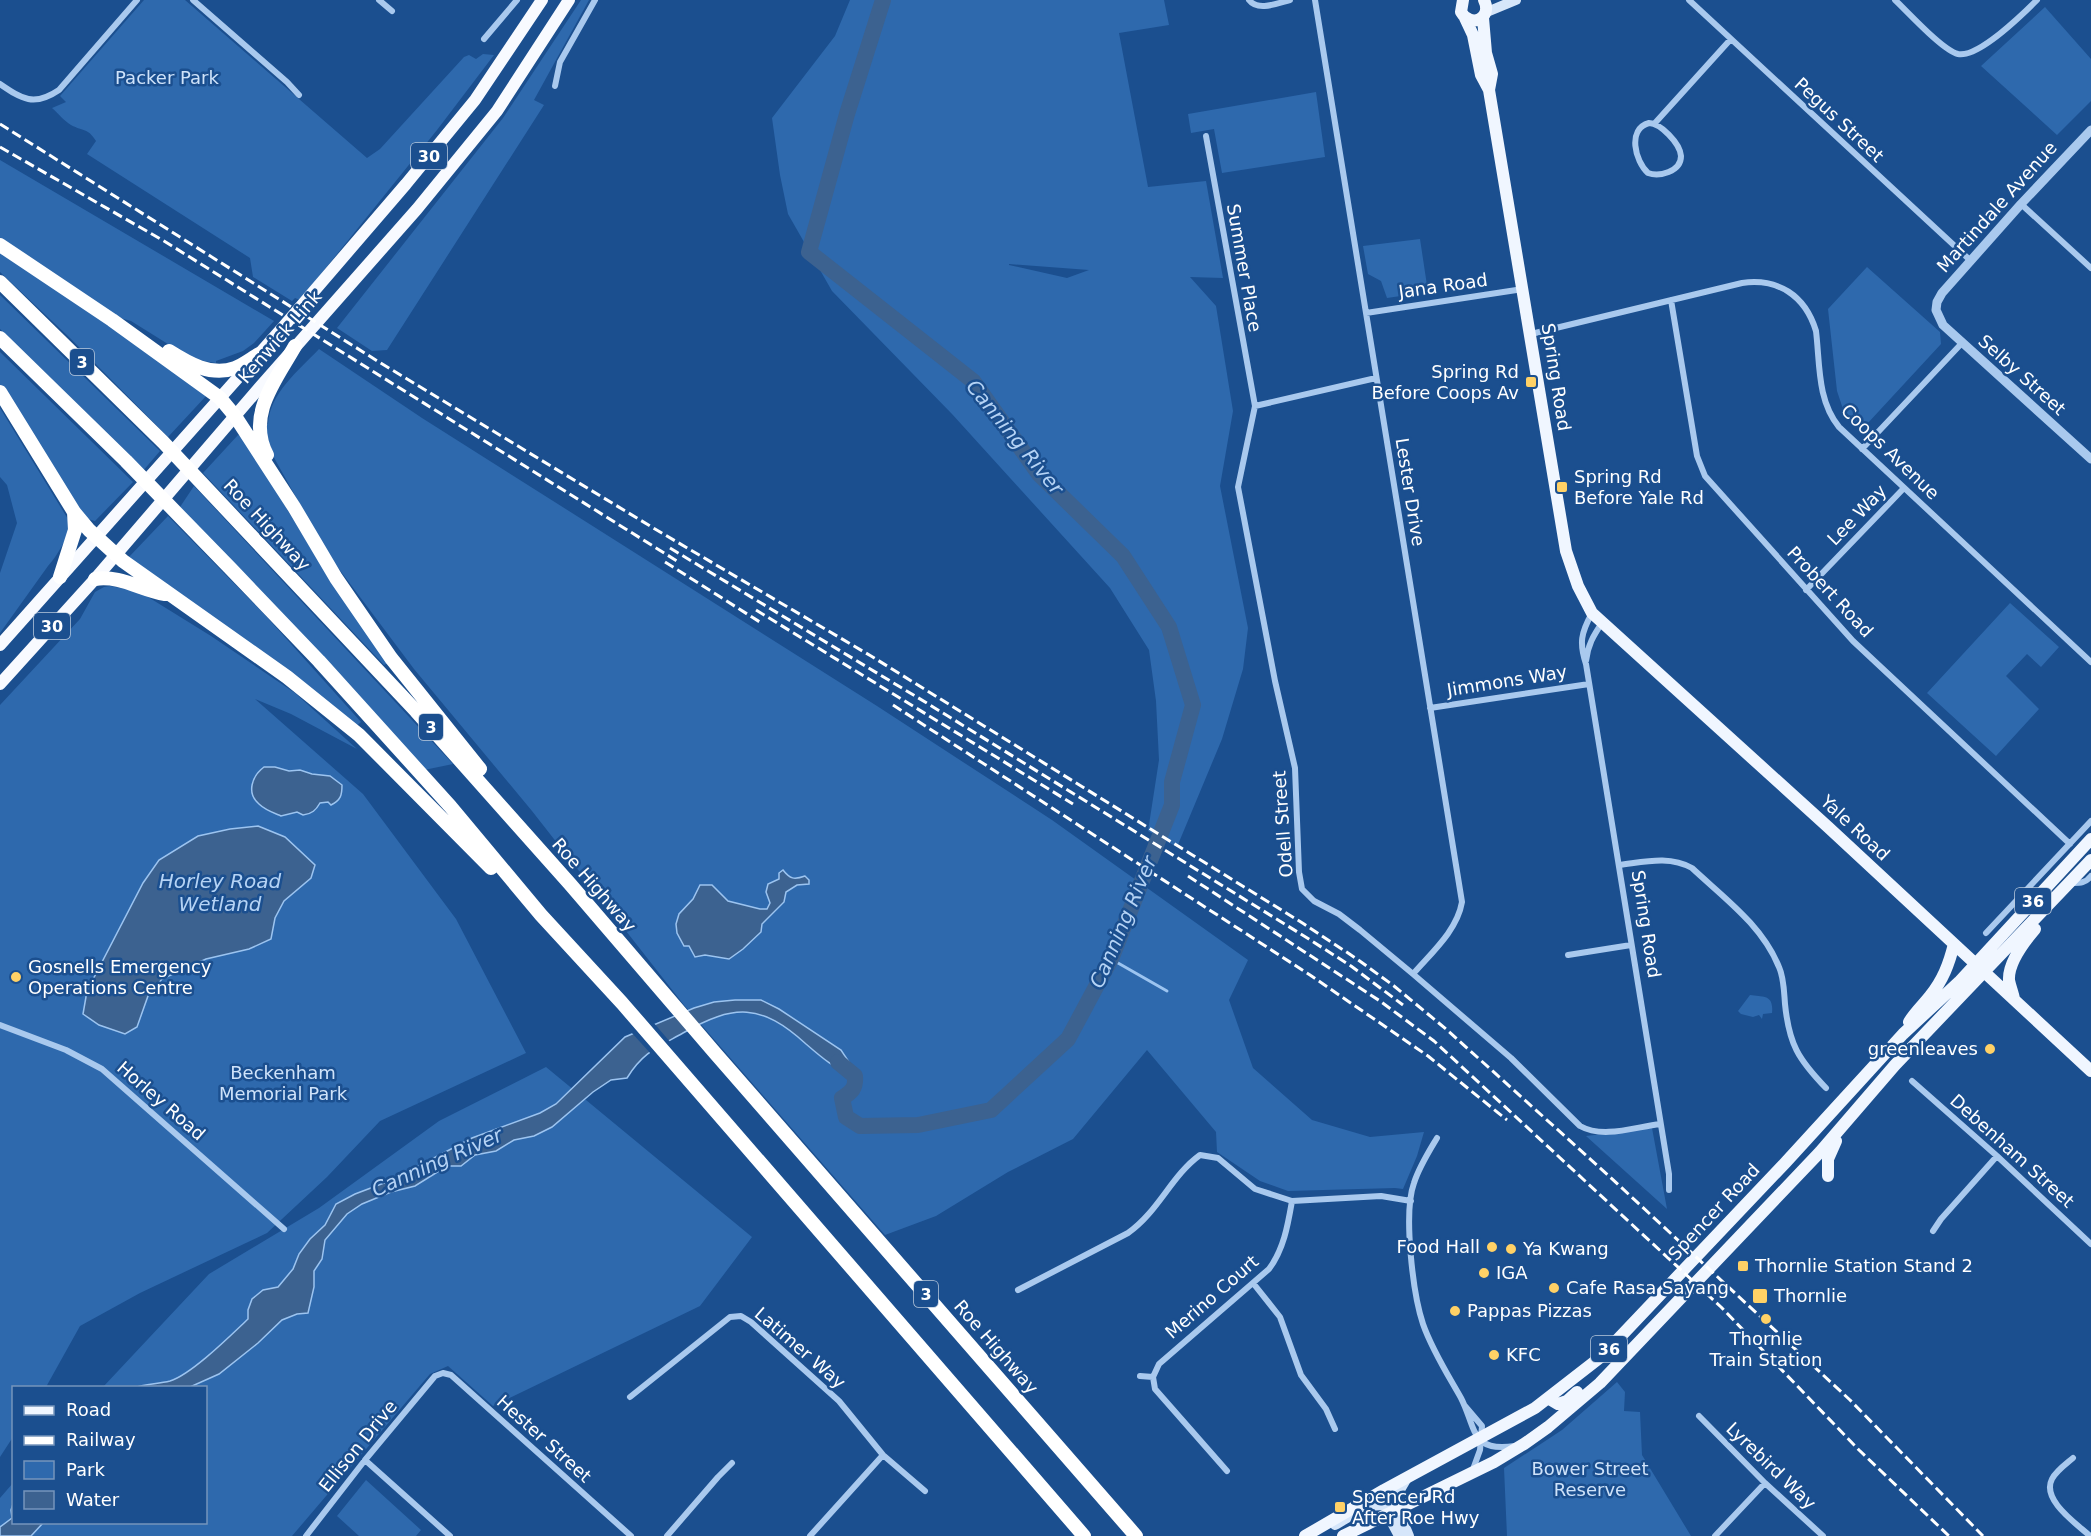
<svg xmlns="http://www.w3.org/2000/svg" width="2091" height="1536" font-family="'DejaVu Sans',sans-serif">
  <rect width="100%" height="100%" fill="#1b4f8f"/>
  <path fill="#2e69ad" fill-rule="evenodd" d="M144 0H185L367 158 380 149 464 57 469 55 476 59 483 54 494 55 437 130 300 300 295 298 292 301 253 277 250 258 87 154 96 141C87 127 84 132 71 125 64 121 58 113 52 108L66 102 60 96Z
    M581 0H589L534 100 544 105 387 350 372 351 337 328 503 118Z
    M850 0H1164L1169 25 1119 33 1148 187 1206 181 1223 278 1190 277 1216 306 1233 411 1220 486 1248 628 1243 669 1222 739 1177 847 1148 831 1159 760 1156 701 1149 650 1110 588 952 414 832 291 788 214 780 175 772 118 835 36ZM1009 265V264L1089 270 1067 278Z
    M2045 7 2091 59V101L2057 135 1981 66Z
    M1316 92 1325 157 1222 173 1214 129 1191 133 1188 114Z
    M0 160 274 321 254 343 243 351 216 361V363L192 359 131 321 120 318 14 249 0 238Z
    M1420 239 1428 292 1387 298 1381 281 1368 274 1363 246Z
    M0 251 169 364 207 395 168 437 70 338 0 272Z
    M1867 267 1940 332 1941 344 1867 424H1857L1843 409 1837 391 1828 309Z
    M0 295 160 451 142 472 59 386 0 329Z
    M319 349 422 418 877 706 1052 820 1248 960 1229 1000 1253 1068 1312 1120 1370 1137 1424 1132 1417 1156 1403 1189 1395 1188 1288 1191 1260 1181 1217 1152 1216 1132 1147 1050 1073 1139 1008 1172 936 1216 885 1235 684 1005 532 811 414 669 327 553 272 454 264 425 268 424C270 393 298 371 319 349Z
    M0 352 133 482 95 521 88 519 79 512 0 389Z
    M0 408 71 524C70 534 56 558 48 566L0 633V573L17 523 7 485 0 477Z
    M238 435 243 437 332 583 388 663 384 665 203 473Z
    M194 486 453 764 424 770 180 507Z
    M168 516 265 615 361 722 354 728 128 558Z
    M110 586 140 592 211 636 295 693 357 749 291 714 255 699 363 794 456 919 526 1053 380 1121 327 1177 267 1233 140 1293 80 1326 46 1387 14 1388 13 1437 0 1457V705L80 619 95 592 104 587Z
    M2010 603 2059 647 2041 667 2027 654 2006 676 2039 709 1996 756 1927 693Z
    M1750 995C1763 997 1774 994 1772 1013L1763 1014 1762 1019 1759 1015 1753 1017 1741 1014 1738 1011Z
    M546 1067 752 1237 700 1306 493 1406 448 1366 430 1374 292 1536H0V1498L13 1483 14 1522H206V1388L103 1387 209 1274 319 1208 439 1121Z
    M1652 1128 1667 1209 1586 1136Z
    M1617 1382 1625 1392 1624 1411 1640 1412 1642 1455 1691 1536H1507L1504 1468 1562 1430Z
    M366 1480 421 1530 416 1536H359L337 1516Z"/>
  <path fill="#3c6290" stroke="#9cc4f0" stroke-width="1.5" d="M264 767H275L289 771 300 770 312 774 330 776 342 785C342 795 341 800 331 805L328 802 320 803C316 810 312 814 303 815L297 812 281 816C274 813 265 810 259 804 246 793 252 776 264 767Z
    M258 826 285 837 315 865 311 878 284 901 275 918 271 939 249 949 206 959 162 979 148 996 137 1027 125 1034 99 1025 83 1014 87 991 143 883 159 860 198 836 230 829Z
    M783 870C790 879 794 880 805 876L809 880V884L797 885 786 892 784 902 762 924 761 932 743 949 729 959 705 955 695 957 689 946H684L677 933 676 924 679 914 693 899 700 885H712L728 901 760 909H767L770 903 766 892 768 884 779 879V873Z
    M735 1000H761L779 1009 841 1050 849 1062 855 1076C836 1070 821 1057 806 1044 761 1003 734 1004 683 1033 658 1047 643 1052 627 1078L611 1080 593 1092 552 1127 534 1136 514 1140 496 1151 475 1155 461 1166H447L415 1186 391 1192 362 1204 347 1214 325 1240 322 1259 314 1271V1287L308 1313 297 1314 282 1320 258 1343 219 1374 190 1387 133 1388C145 1384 158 1384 170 1381 192 1374 231 1335 248 1319V1310L252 1299 263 1290 278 1287 293 1269 299 1254 310 1239 325 1225 336 1204 355 1194 392 1180 472 1138 540 1113 556 1104 625 1037 694 1008 714 1002Z
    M13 1504 14 1522 43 1523 31 1536H0V1527L12 1518 11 1510Z"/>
  <path fill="#1b4f8f" d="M653 1022 671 1043 651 1054 631 1032Z"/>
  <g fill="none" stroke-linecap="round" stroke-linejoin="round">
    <path stroke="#9cc4f0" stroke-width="3" d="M1111 959 1167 991"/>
    <path stroke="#3c6290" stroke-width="16" d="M838 1062 855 1076C856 1088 852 1092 842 1098L846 1117 860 1126 918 1125 991 1110 1068 1039 1111 959 1172 805V782L1193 705 1169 627 1123 556 1039 474 973 381 809 252 847 114 883 0"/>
    <path stroke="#a9c9ee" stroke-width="6" d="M193 0 287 82 299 95
      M379 0 392 11
      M1249 0C1258 12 1278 3 1290 0
      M1315 0 1462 902C1457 931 1431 953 1413 974
      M1689 0 1971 261
      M1895 0C1908 12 1942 50 1958 54 1978 58 2023 14 2037 0
      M484 39 517 0
      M0 84C22 99 34 107 59 90L137 0
      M555 86 560 62 595 0
      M1649 123C1660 123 1680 143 1681 156 1681 172 1659 177 1648 173 1635 161 1627 129 1649 123Z
      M1655 123 1730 40
      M1206 136 1255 406
      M2021 204 2091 268
      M1671 300 1697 456 1705 476 1853 641 2070 844
      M1366 313 1523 289
      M1531 334 1742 283C1778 278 1805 295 1816 331 1820 364 1817 400 1839 427L2091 662
      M1376 378 1255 406 1238 487 1275 681 1295 768 1299 872 1302 889 1314 901 1339 914 1360 930 1413 974 1511 1058 1580 1126C1603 1139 1635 1127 1660 1124
      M1862 449 1962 343
      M1806 590 1904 488
      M1592 613C1581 633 1579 643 1586 664L1669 1174V1190
      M1586 661C1588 645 1593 636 1602 623
      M1430 708 1589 684
      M1619 865C1644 862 1669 855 1692 868 1724 898 1762 925 1779 967 1784 978 1784 992 1785 1004 1789 1044 1798 1059 1826 1088
      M2070 883C2079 883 2085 884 2091 876
      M1986 933 2091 821
      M1568 955 1631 945
      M0 1025 66 1050 102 1069 284 1229
      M1912 1081 1997 1156 2091 1244
      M1437 1138C1428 1153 1419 1167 1414 1183 1403 1213 1413 1294 1423 1324 1432 1350 1448 1375 1461 1398 1476 1427 1470 1453 1515 1446
      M1933 1231 1941 1219 1997 1156
      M1253 1283 1280 1317 1301 1375 1326 1409 1335 1429
      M1018 1290 1128 1233C1159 1211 1171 1176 1200 1155L1218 1158 1255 1189 1292 1201 1381 1196 1411 1201
      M1140 1376 1153 1377
      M630 1397 730 1317 741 1316 751 1322 839 1401 883 1455 925 1491
      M1465 1406 1482 1426 1480 1450 1472 1472
      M1699 1416 1765 1483 1823 1536
      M2073 1458C2066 1464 2056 1471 2052 1479 2041 1500 2077 1524 2090 1536
      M365 1460 450 1536
      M1227 1471 1155 1389 1153 1377 1159 1364 1269 1269C1284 1249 1288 1224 1292 1201
      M306 1536 365 1460 435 1376 443 1373 451 1375 631 1536
      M667 1536 718 1477 732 1463
      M810 1536 883 1455
      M1715 1536 1765 1483"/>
    <path stroke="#a9c9ee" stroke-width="9" d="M2091 130 2021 204 1942 293 1937 302 1936 310 1943 325 2091 459"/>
    <path stroke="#d6e6fa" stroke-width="10" d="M1487 12 1516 0
      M1335 1525C1369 1505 1391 1489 1409 1536
      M1399 1536 1391 1521 1397 1495 1407 1478"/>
    <path stroke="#f0f6ff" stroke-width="12" d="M1463 0 1461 12C1471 29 1493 18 1484 0
      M1465 18 1473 35 1481 75 1489 90
      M1483 18 1486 53 1492 74 1489 90 1566 551 1578 586 1592 613 1828 827 2091 1071
      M2014 999C2013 993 2010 986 2009 980 2008 963 2024 942 2035 929
      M1909 1022C1915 1012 1923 1005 1930 996 1943 980 1949 964 1954 944
      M1828 1176V1159L1836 1141
      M1548 1398 1558 1404 1567 1401 1577 1392
      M1305 1536 1384 1490 1535 1408 1602 1356 1786 1162 1903 1034 1959 982 2091 839
      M1343 1536 1494 1462 1524 1444 1548 1427 1600 1383 1820 1152 1895 1065 2091 860"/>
    <path stroke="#f8faff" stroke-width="12" d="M0 645 284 326 406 184 475 100 542 0
      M0 684 95 579 260 387 417 209 497 111 569 0"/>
    <path stroke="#fff" stroke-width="14" d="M0 245 112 320 220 398 235 416 294 507 336 578 391 658 480 769
      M0 282 163 442 416 711 570 884 715 1053 1136 1536
      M0 338 126 461 231 569 319 661 450 806 541 915 622 1003 1084 1536
      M169 351C188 363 211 377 235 368 243 365 252 358 259 354
      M0 392 74 512 89 530 123 561 287 677 359 735 491 868
      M267 455C246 415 276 380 295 346
      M60 577 75 530 74 512
      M95 579C120 575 141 590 165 594"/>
    <path stroke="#fff" stroke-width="3" stroke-dasharray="10 4.5" stroke-linecap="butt" d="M0 124 379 362 655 529 871 656 1304 924 1357 959 1394 986 1446 1029 1609 1176 1850 1400 1983 1536
      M0 147 164 241 677 561
      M670 548 930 705 1304 936 1351 966 1403 1005
      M665 562 763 624
      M756 610 1073 804
      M893 705 1310 975 1428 1056 1507 1120
      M1188 876 1380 1001 1434 1041 1721 1307 1859 1450 1949 1536"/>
  </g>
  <g fill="#ffd166" stroke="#1b4f8f" stroke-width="2">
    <rect x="1525" y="376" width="12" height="12" rx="3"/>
    <rect x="1556" y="481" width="12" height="12" rx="3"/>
    <circle cx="16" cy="977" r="6"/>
    <circle cx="1990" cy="1049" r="6"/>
    <circle cx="1492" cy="1247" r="6"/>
    <circle cx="1511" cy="1249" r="6"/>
    <rect x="1737" y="1260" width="12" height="12" rx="3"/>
    <circle cx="1484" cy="1273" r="6"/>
    <circle cx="1554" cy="1288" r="6"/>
    <rect x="1752" y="1288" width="16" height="16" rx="3"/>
    <circle cx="1455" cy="1311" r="6"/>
    <circle cx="1766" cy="1319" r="6"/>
    <circle cx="1494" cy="1355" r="6"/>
    <rect x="1334" y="1501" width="12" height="12" rx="3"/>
  </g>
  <g text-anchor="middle" stroke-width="5" stroke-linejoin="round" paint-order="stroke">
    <g fill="#1b4f8f" stroke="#bbcadd" stroke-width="1.5">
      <rect x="411" y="143" width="36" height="26" rx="4.5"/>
      <rect x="70" y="349" width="24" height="26" rx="4.5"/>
      <rect x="34" y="613" width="36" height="26" rx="4.5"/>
      <rect x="419" y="714" width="24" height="26" rx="4.5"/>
      <rect x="2015" y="888" width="36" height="26" rx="4.5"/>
      <rect x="914" y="1281" width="24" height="26" rx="4.5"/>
      <rect x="1591" y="1336" width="36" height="26" rx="4.5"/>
    </g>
    <g font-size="16" font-weight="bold" fill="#fff">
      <text x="429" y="162">30</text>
      <text x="82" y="368">3</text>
      <text x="52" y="632">30</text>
      <text x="431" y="733">3</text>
      <text x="2033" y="907">36</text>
      <text x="926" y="1300">3</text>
      <text x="1609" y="1355">36</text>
    </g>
    <g font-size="18" fill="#cfe3fa" stroke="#1b4f8f">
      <text x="167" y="84">Packer Park</text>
      <text x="283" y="1079">Beckenham<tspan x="283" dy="21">Memorial Park</tspan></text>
      <text x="1590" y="1475">Bower Street<tspan x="1590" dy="21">Reserve</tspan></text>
    </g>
    <g font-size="18" fill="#fff" stroke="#1b4f8f">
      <text transform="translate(1839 120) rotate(43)" y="6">Pegus Street</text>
      <text transform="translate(1997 207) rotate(-48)" y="6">Martindale Avenue</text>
      <text transform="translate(1244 268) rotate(80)" y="6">Summer Place</text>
      <text transform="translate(1443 286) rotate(-8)" y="6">Jana Road</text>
      <text transform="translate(280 337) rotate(-49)" y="6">Kenwick Link</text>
      <text transform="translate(2022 375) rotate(42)" y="6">Selby Street</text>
      <text transform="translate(1556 377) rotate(81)" y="6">Spring Road</text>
      <text transform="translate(1890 452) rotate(44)" y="6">Coops Avenue</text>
      <text transform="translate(1410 492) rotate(81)" y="6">Lester Drive</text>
      <text transform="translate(1857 515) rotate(-46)" y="6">Lee Way</text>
      <text transform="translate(267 525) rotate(47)" y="6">Roe Highway</text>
      <text transform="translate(1830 592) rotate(47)" y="6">Probert Road</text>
      <text transform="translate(1507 681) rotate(-9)" y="6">Jimmons Way</text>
      <text transform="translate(1283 824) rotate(-94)" y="6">Odell Street</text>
      <text transform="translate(1855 828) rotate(43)" y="6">Yale Road</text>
      <text transform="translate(594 885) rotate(49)" y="6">Roe Highway</text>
      <text transform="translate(1646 924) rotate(81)" y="6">Spring Road</text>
      <text transform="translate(161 1101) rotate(41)" y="6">Horley Road</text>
      <text transform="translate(2012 1151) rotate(42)" y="6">Debenham Street</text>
      <text transform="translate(1714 1212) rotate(-47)" y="6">Spencer Road</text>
      <text transform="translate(1212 1297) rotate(-41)" y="6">Merino Court</text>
      <text transform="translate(996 1347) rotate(49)" y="6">Roe Highway</text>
      <text transform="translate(800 1348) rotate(41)" y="6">Latimer Way</text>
      <text transform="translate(544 1439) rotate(42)" y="6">Hester Street</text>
      <text transform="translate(358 1446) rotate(-51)" y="6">Ellison Drive</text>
      <text transform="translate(1771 1466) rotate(44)" y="6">Lyrebird Way</text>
    </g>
    <g font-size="18" fill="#fff" stroke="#1b4f8f" text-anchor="start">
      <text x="1519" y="378" text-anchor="end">Spring Rd<tspan x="1519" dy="21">Before Coops Av</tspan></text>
      <text x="1574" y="483">Spring Rd<tspan x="1574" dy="21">Before Yale Rd</tspan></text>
      <text x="28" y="973">Gosnells Emergency<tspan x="28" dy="21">Operations Centre</tspan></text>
      <text x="1978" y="1055" text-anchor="end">greenleaves</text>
      <text x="1480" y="1253" text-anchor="end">Food Hall</text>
      <text x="1523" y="1255">Ya Kwang</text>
      <text x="1755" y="1272">Thornlie Station Stand 2</text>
      <text x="1496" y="1279">IGA</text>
      <text x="1566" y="1294">Cafe Rasa Sayang</text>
      <text x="1774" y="1302">Thornlie</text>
      <text x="1467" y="1317">Pappas Pizzas</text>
      <text x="1766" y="1345" text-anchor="middle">Thornlie<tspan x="1766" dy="21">Train Station</tspan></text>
      <text x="1506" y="1361">KFC</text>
      <text x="1352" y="1503">Spencer Rd<tspan x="1352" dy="21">After Roe Hwy</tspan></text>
    </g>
    <g font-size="20" font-style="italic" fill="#b5d3f5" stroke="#1b4f8f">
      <text transform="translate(1015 437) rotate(51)" y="7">Canning River</text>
      <text x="220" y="888">Horley Road<tspan x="220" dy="23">Wetland</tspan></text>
      <text transform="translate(1123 922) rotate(-67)" y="7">Canning River</text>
      <text transform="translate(437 1162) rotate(-24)" y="7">Canning River</text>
    </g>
  </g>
  <rect x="12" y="1386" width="195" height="138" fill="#1b4f8f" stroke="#7695bc" stroke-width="1.5"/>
  <rect x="24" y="1406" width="30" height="9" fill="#f0f6ff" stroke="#7695bc" stroke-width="1.5"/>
  <text x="66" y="1416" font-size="18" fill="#ffffff">Road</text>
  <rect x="24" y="1436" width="30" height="9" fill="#ffffff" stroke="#7695bc" stroke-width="1.5"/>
  <text x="66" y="1446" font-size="18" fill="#ffffff">Railway</text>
  <rect x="24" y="1461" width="30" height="18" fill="#2e69ad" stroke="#7695bc" stroke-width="1.5"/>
  <text x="66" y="1476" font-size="18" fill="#ffffff">Park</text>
  <rect x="24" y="1491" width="30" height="18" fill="#3c6290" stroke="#7695bc" stroke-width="1.5"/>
  <text x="66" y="1506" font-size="18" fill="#ffffff">Water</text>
</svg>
